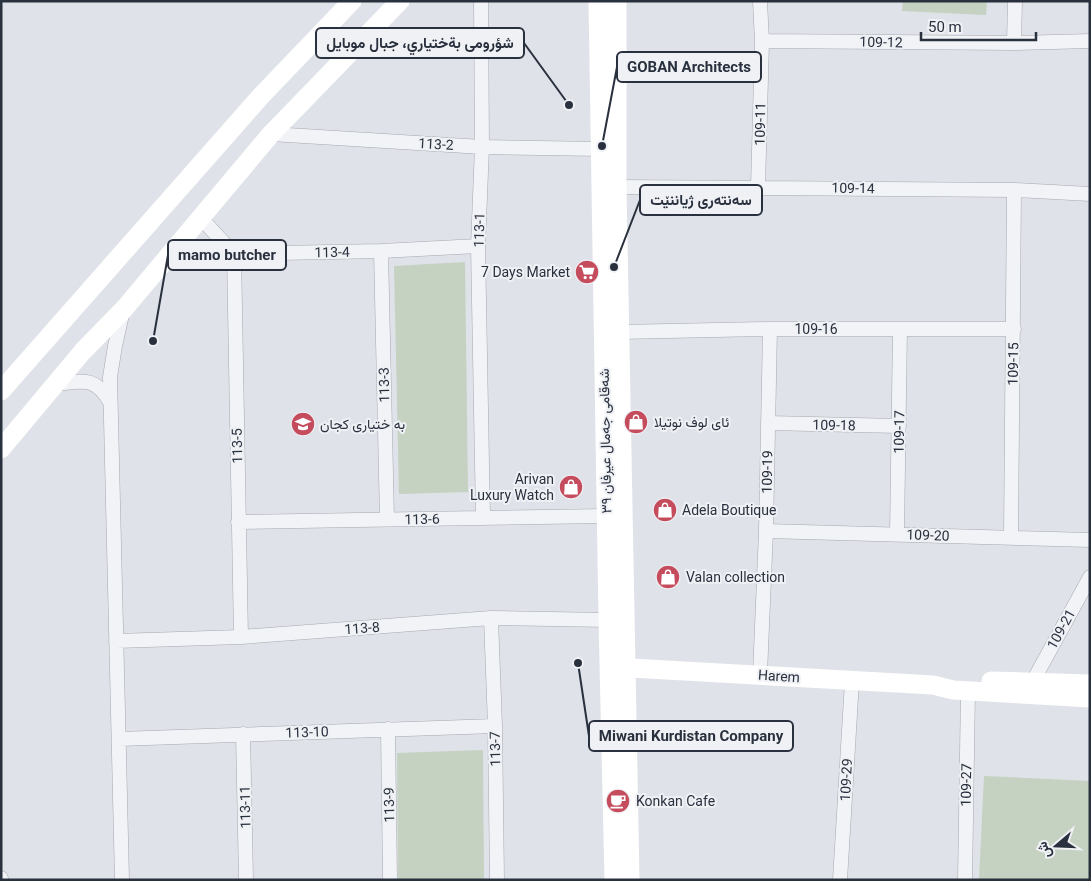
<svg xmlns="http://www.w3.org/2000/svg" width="1091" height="881" font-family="Roboto,Vazirmatn,sans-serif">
  <rect width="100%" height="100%" fill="#dfe2e8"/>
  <path fill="#c5d1c1" d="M903 1H987L986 15 902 11Z
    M465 262 468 492 399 494 394 266Z
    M483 750 484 880H398L397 753Z
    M984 776 1090 781V880H979Z"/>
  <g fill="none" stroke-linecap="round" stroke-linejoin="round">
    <g stroke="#a5a9b2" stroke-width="15">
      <path id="street" d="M481 1 482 147 478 246 483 518
        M762 41 1014 43 1090 41
        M1014 43 1015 1
        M271 134 482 147 600 149
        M617 187 1014 190 1090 194
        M758 187 762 41 760 1
        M201 218 234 254 381 251 478 246
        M381 251 387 519
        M234 254 241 637
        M619 332 770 329H1014
        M56 384C83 381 95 376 110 402
        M768 423 899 426
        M238 522 606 516
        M766 531 1090 540
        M897 534 900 329
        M1011 538 1014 190
        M491 618 495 726 497 880
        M116 641 241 637 491 618 608 620
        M760 674 766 531 770 329
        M1033 681 1090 577
        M388 729 390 880
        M243 734 246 880
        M119 739 495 726
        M1 878V880
        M122 880 110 377 115 346 123 310
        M840 880 852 681
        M965 880 968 691"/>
    </g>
    <use href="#street" stroke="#f2f3f6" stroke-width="14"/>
    <path stroke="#fff" stroke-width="19" d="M598 1 608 620 614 880
      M617 1V187L630 880
      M1 391 260 97 352 1
      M1 449 83 351 124 309 271 134 400 1
      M613 667 933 685 953 690 1090 698
      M991 681 1090 684"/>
  </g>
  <defs>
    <g id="supermarket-disc" transform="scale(1.25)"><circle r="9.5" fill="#c54c5d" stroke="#eff1f5"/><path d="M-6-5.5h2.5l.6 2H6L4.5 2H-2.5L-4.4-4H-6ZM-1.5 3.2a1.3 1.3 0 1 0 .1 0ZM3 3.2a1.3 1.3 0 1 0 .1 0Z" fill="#fff"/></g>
    <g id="shop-disc" transform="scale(1.25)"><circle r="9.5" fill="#c54c5d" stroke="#eff1f5"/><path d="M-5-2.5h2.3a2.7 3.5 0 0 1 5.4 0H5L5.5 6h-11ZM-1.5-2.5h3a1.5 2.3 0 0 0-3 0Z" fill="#fff"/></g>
    <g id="school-disc" transform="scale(1.25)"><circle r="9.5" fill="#c54c5d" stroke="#eff1f5"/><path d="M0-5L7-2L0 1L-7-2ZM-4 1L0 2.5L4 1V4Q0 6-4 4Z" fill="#fff"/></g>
    <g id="cafe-disc" transform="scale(1.25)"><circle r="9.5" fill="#c54c5d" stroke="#eff1f5"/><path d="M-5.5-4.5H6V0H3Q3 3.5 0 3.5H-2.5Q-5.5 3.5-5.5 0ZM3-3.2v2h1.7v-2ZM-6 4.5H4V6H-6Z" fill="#fff"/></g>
  </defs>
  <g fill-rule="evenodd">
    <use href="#supermarket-disc" x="587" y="272"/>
    <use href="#shop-disc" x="636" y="422"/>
    <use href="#school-disc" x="303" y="424"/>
    <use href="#shop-disc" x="571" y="487"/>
    <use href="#shop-disc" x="665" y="510"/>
    <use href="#shop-disc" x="668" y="577"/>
    <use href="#cafe-disc" x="618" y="801"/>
  </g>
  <g text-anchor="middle" stroke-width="4" stroke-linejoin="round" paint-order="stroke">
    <g font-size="14" fill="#29303e" stroke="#eff1f5">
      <text transform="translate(881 42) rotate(1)" y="5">109-12</text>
      <text transform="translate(760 124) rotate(-89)" y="5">109-11</text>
      <text transform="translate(436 144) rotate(3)" y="5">113-2</text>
      <text transform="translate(853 188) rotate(1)" y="5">109-14</text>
      <text transform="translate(479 230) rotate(-88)" y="5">113-1</text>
      <text transform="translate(332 252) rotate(-1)" y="5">113-4</text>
      <text x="816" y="334">109-16</text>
      <text transform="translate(1013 364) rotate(-89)" y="5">109-15</text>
      <text transform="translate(384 385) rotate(-91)" y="5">113-3</text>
      <text transform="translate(834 425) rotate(1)" y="5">109-18</text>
      <text transform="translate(899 432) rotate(-89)" y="5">109-17</text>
      <text transform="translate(605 441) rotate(-91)" y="5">شەقامی جەمال عیرفان ٣٩</text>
      <text transform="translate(237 446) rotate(-91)" y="5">113-5</text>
      <text transform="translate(767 472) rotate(-89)" y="5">109-19</text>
      <text transform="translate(422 519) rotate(-1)" y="5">113-6</text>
      <text transform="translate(928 535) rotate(2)" y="5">109-20</text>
      <text transform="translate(362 628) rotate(-4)" y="5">113-8</text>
      <text transform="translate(1061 629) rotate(-61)" y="5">109-21</text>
      <text transform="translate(779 676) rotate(4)" y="5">Harem</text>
      <text transform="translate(307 732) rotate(-2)" y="5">113-10</text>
      <text transform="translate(495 749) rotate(-91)" y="5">113-7</text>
      <text transform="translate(846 780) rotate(-87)" y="5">109-29</text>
      <text transform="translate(966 785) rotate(-89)" y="5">109-27</text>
      <text transform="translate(389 805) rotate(-91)" y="5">113-9</text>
      <text transform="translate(245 807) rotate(-91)" y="5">113-11</text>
    </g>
    <g font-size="14" fill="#29303e" stroke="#eff1f5" text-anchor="start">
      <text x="570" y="277" text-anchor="end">7 Days Market</text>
      <text x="654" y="427">ئای لوف نوتیلا</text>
      <text x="320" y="429">به ختيارى كجان</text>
      <text x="554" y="484" text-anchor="end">Arivan<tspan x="554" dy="16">Luxury Watch</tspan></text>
      <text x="682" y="515">Adela Boutique</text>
      <text x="686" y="582">Valan collection</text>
      <text x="636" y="806">Konkan Cafe</text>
    </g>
  </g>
  <path fill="none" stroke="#29303e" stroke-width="2" d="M569 105L524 43M602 146L617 67M614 267L640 200M153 341L168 255M578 663L589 736"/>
  <g fill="#29303e" stroke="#eff1f5" stroke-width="2">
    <circle cx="569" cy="105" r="5"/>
    <circle cx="602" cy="146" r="5"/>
    <circle cx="614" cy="267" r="5"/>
    <circle cx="153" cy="341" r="5"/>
    <circle cx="578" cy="663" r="5"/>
  </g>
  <g fill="#eff1f5" stroke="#29303e" stroke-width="2">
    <rect x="316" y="28" width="208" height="30" rx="5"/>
    <rect x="617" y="52" width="144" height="30" rx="5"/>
    <rect x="640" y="185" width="122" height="30" rx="5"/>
    <rect x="168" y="240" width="118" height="30" rx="5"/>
    <rect x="589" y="721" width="204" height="30" rx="5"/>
  </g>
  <g font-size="15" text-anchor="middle" font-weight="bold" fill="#29303e">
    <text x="420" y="48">شؤرومى بةختياري، جبال موبايل</text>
    <text x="689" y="72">GOBAN Architects</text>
    <text x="701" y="205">سەنتەری ژیاننێت</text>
    <text x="227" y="260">mamo butcher</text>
    <text x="691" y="741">Miwani Kurdistan Company</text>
  </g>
  <rect width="1091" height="881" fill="none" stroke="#29303e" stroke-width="5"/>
  <g transform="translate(1056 846) rotate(251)" stroke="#eff1f5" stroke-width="4" paint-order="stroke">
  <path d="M0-4L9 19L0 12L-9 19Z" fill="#29303e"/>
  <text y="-8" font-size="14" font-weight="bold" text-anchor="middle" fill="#29303e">ش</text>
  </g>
  <path d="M921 32v8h115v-8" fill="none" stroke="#29303e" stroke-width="2.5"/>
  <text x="928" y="32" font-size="15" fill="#29303e" stroke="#eff1f5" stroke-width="4" paint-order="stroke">50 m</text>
</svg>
